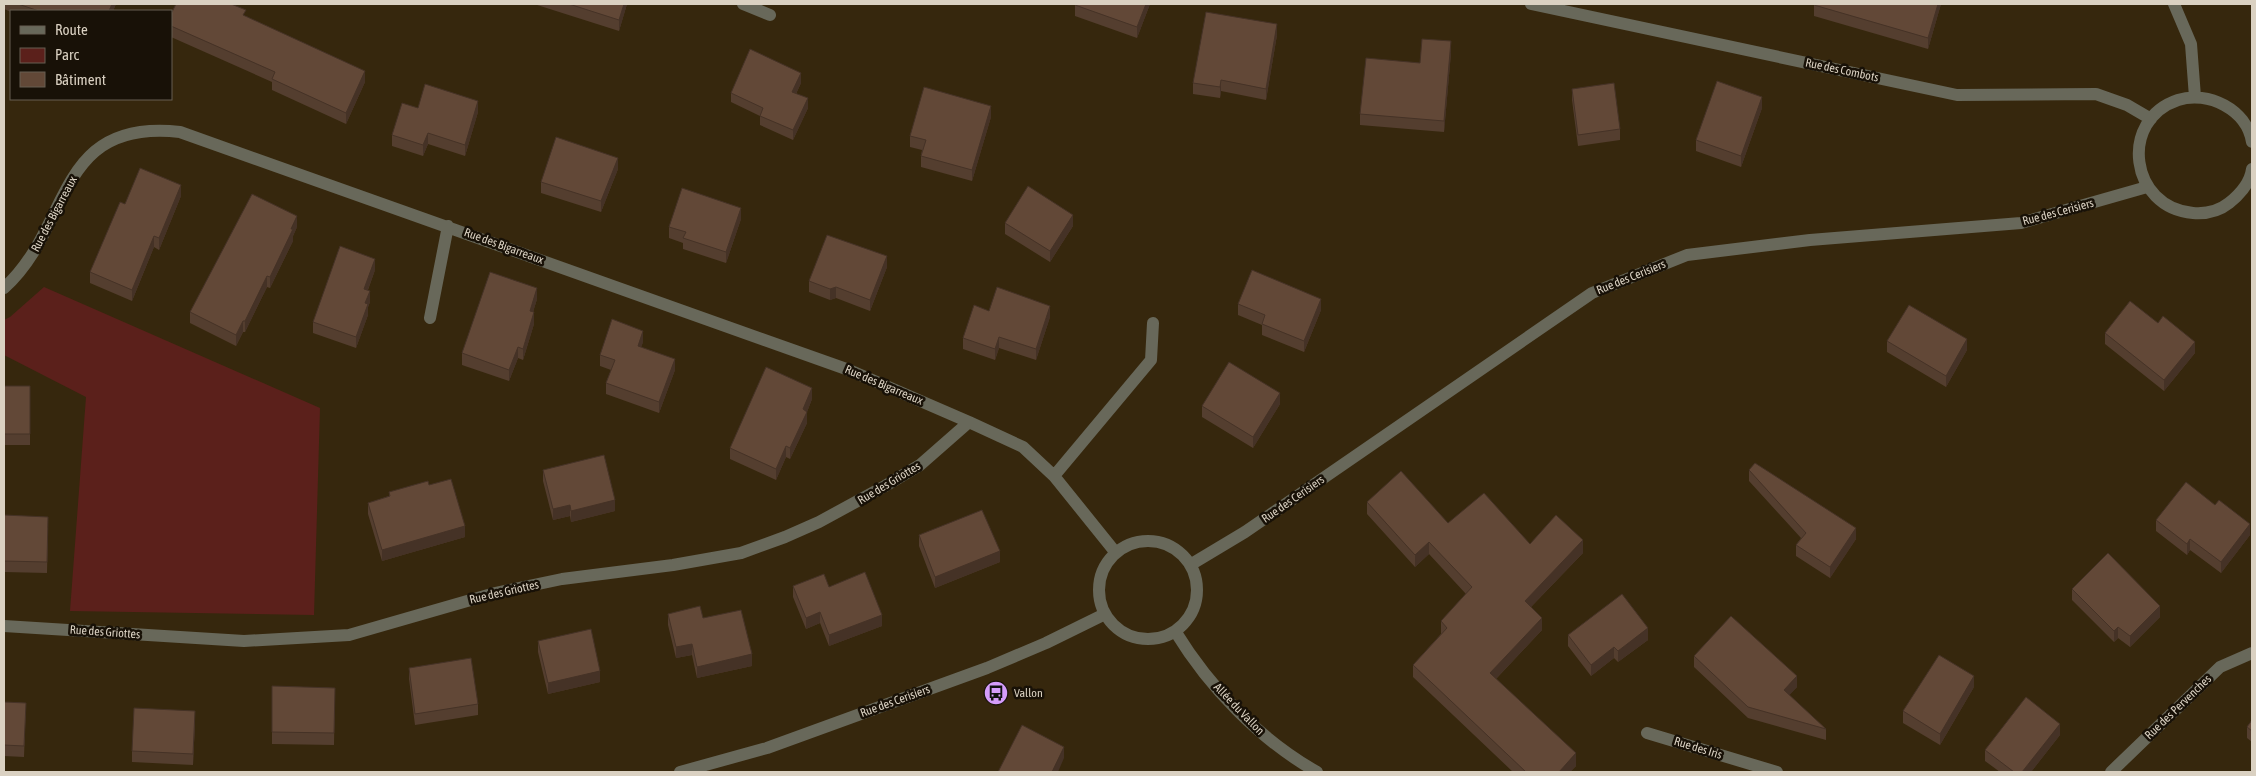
<svg xmlns="http://www.w3.org/2000/svg" width="2256" height="776" font-family="'Asap Condensed',sans-serif">
  <rect width="100%" height="100%" fill="#36270d"/>
  <path fill="#5b201b" d="M44 287 320 408 314 615 70 611 86 397 4 355V320L10 317Z"/>
  <g fill="none" stroke-linecap="round" stroke-linejoin="round">
    <path stroke="#68685a" stroke-width="12" d="M743 4 770 15
      M1531 4 1957 95 2096 94 2127 105 2151 119
      M2174 4 2191 44 2195 97
      M2252 142C2247 110 2208 90 2178 100 2118 120 2130 208 2193 213 2206 214 2219 211 2229 203 2239 195 2250 184 2252 169
      M4 288C73 226 54 118 180 132L849 370 969 422 1023 447 1054 476 1116 553
      M430 318 448 226
      M1054 476 1151 360 1153 323
      M1099 590a49 49 0 1 1 98 0a49 49 0 1 1-98 0Z
      M1190 565 1245 532 1592 293 1687 255 1810 240 2021 223 2147 187
      M4 626 244 641 349 635 495 593 562 579 673 565 741 553 785 537 819 522 885 486 920 465 969 422
      M1175 631C1210 688 1259 739 1317 772
      M1647 733 1777 772
      M680 772 767 748 987 668 1046 643 1105 614
      M2111 772 2220 667 2252 653"/>
  </g>
  <path fill="#543e2f" d="M4 4H116L113 11 11 12 4 9Z
    M534 4H627L619 31Z
    M1150 4 1137 38 1075 16V5Z
    M1941 4 1928 49 1814 16V5Z
    M171 14 246 16 365 82 346 124 272 90V82L171 37Z
    M1277 35 1266 100 1221 91 1220 98 1193 94V83Z
    M1451 53 1444 132 1360 125V114L1420 63Z
    M801 83 796 94 808 108 793 140 760 125V116L731 102V93Z
    M1572 89 1620 129V140L1578 146 1572 100Z
    M418 108 478 112 465 156 428 144 423 156 392 146V135Z
    M1762 108 1741 167 1696 151V140Z
    M991 117 972 181 921 167V156L922 150 910 147V136Z
    M618 169 601 212 541 193V182Z
    M181 196 159 250 154 247 132 301 90 283V272L125 204Z
    M741 219 726 263 683 249V243L669 238V227Z
    M1005 223 1073 226 1050 262 1005 234Z
    M297 227 293 236V241L270 288 267 287 245 332H243L236 346 190 323V312Z
    M887 267 870 311 836 298 830 300 809 292V281Z
    M375 270 368 290 370 302 368 307V315L356 348 313 333V322Z
    M537 299 533 312 534 324 523 360 518 358 509 381 462 365V353Z
    M1238 304 1321 310 1304 352 1262 335V325L1238 315Z
    M989 311 1050 317 1036 360 999 348 995 360 963 349V338Z
    M2105 333 2195 353 2164 391 2105 344Z
    M1887 341 1967 350 1946 387 1887 352Z
    M643 342 641 347 675 370 659 413 606 394V383L611 370 600 366V355Z
    M4 386H30V445H4Z
    M812 399 807 412V423L790 459 786 457 776 480 730 459V448Z
    M1280 404 1253 448 1202 417V406Z
    M543 470 615 511 571 522 570 516 553 520 543 481Z
    M1749 470 1856 539 1830 578 1796 556V545L1801 538 1749 481Z
    M429 485 465 537 382 561 368 514V503L389 496V492Z
    M1367 502 1530 544 1583 553 1531 607 1542 630 1496 679 1576 766 1570 772H1513L1413 677V665L1441 634V621L1466 594 1429 554 1415 567 1367 514Z
    M4 515 48 528 47 573 4 572Z
    M2156 520 2250 535 2221 573 2190 550 2187 555 2156 531Z
    M919 535 1000 562 935 588 919 546Z
    M793 586 829 587 882 626 829 646 820 623 806 629 793 597Z
    M2072 589 2160 617 2130 647 2118 638 2114 642 2072 600Z
    M668 614 703 618 752 666 697 678 692 655 676 658 668 625Z
    M1568 635 1648 640 1618 662 1614 658 1591 676 1568 646Z
    M538 641 600 682 548 694 538 652Z
    M1694 656 1797 687 1789 695 1826 729V740L1748 718 1694 667Z
    M409 668 478 704V715L415 725 409 679Z
    M272 686 335 688 334 745 272 744Z
    M1974 687 1940 745 1903 723V711Z
    M4 702 26 703 24 757 4 756Z
    M2252 720V742L2247 738V727Z
    M195 722 193 765 132 762V751Z
    M2060 735 2031 772H2000L1985 761V750Z"/>
  <path fill="#453226" d="M112 4H116L113 11H109Z
    M624 4H627L619 31V20Z
    M1146 4H1150L1137 38V27Z
    M1938 4H1941L1928 49V38Z
    M1277 24V35L1266 100V89Z
    M1451 41V53L1444 132V121Z
    M365 71V82L346 124V113Z
    M801 73V83L792 102V92Z
    M1221 80V91L1220 98V87Z
    M1762 97V108L1741 167V156Z
    M808 98V108L793 140V130Z
    M5 100V111L4 114V103Z
    M478 101V112L465 156V145Z
    M991 106V117L972 181V170Z
    M428 133V144L423 156V145Z
    M618 158V169L601 212V201Z
    M181 185V196L159 250V238Z
    M741 208V219L726 263V252Z
    M1073 215V226L1050 262V251Z
    M297 216V227L293 236V241L270 288V277Z
    M154 236V247L132 301V290Z
    M887 256V267L870 311V300Z
    M375 259V270L364 300V289Z
    M267 276V287L245 332V321Z
    M836 287V298L830 300V289Z
    M537 288V299L530 322V311Z
    M370 291V302L368 307V315L356 348V337L365 303Z
    M1321 299V310L1304 352V341Z
    M1050 306V317L1036 360V349Z
    M534 312V324L523 360V349Z
    M243 321V332L236 346V335Z
    M643 331V342L638 357V346Z
    M999 337V348L995 360V349Z
    M1967 339V350L1946 387V376Z
    M2195 342V353L2164 391V380Z
    M518 347V358L509 381V370Z
    M675 359V370L659 413V402Z
    M812 388V399L807 412V423L790 459V448L803 409Z
    M1280 393V404L1253 448V437Z
    M786 446V457L776 480V469Z
    M615 500V511L571 522V511Z
    M570 505V516L553 520V509Z
    M2250 524V535L2221 573V562Z
    M465 526V537L382 561V550Z
    M1856 528V539L1830 578V567Z
    M2190 539V550L2187 555V544Z
    M1583 540V553L1525 613V601Z
    M1429 542V554L1415 567V555Z
    M1000 551V562L935 588V577Z
    M2160 606V617L2130 647V636Z
    M820 612V623L806 629V618Z
    M882 615V626L829 646V635Z
    M1542 618V630L1490 685V673Z
    M2118 627V638L2114 642V631Z
    M1648 628V640L1618 662V651Z
    M692 644V655L676 658V647Z
    M1614 647V658L1591 676V665Z
    M752 654V666L697 678V667Z
    M600 671V682L548 694V683Z
    M1797 676V687L1784 701V690Z
    M1974 676V687L1940 745V734Z
    M195 711V722L193 765V754Z
    M2060 724V735L2031 772H2022Z
    M1064 747V758L1058 772H1052Z
    M1576 753V766L1570 772H1559Z"/>
  <path fill="#624837" stroke="#453226" d="M18 4H112L109 11H39Z
    M176 4H231L246 10 243 15 365 71 346 113 272 79 275 72 171 26V14Z
    M569 4H624L619 20Z
    M1076 4H1146L1137 27 1075 5Z
    M1815 4H1938L1928 38 1814 5Z
    M1206 12 1277 24 1266 89 1221 80 1220 87 1193 83Z
    M1422 39 1451 41 1444 121 1360 114 1366 58 1420 63Z
    M750 49 801 73 792 92 808 98 793 130 760 116 763 108 731 93Z
    M1717 81 1762 97 1741 156 1696 140Z
    M1614 83 1620 129 1578 135 1572 89Z
    M425 84 478 101 465 145 428 133 423 145 392 135 402 103 418 108Z
    M924 87 991 106 972 170 921 156 926 140 910 136Z
    M556 137 618 158 601 201 541 182Z
    M140 168 181 185 159 238 154 236 132 290 90 272 120 202 125 204Z
    M1028 186 1073 215 1050 251 1005 223Z
    M682 188 741 208 726 252 683 238 686 232 669 227Z
    M252 194 297 216 291 229H293L270 277 267 276 245 321H243L236 335 190 312Z
    M827 235 887 256 870 300 836 287 830 289 809 281Z
    M340 246 375 259 364 289 370 291 365 303 368 304 356 337 313 322Z
    M1252 270 1321 299 1304 341 1262 324 1265 315 1238 304Z
    M490 272 537 288 530 311 534 312 523 349 518 347 509 370 462 353Z
    M997 287 1050 306 1036 349 999 337 995 349 963 338 974 305 989 311Z
    M2130 301 2158 323 2163 316 2195 342 2164 380 2105 333Z
    M1909 305 1967 339 1946 376 1887 341Z
    M612 319 643 331 638 346 675 359 659 402 606 383 615 360 600 355Z
    M1229 362 1280 393 1253 437 1202 406Z
    M766 367 812 388 803 409 807 412 790 448 786 446 776 469 730 448Z
    M4 386H30V434H4Z
    M604 455 615 500 571 511 570 505 553 509 543 470Z
    M1755 463 1856 528 1830 567 1796 545 1806 533 1749 470Z
    M1401 471 1448 523 1484 493 1530 544 1556 515 1583 540 1525 601 1542 618 1490 673 1576 753 1559 772H1526L1413 665 1447 628 1441 621 1472 587 1429 542 1415 555 1367 502Z
    M451 479 465 526 382 550 368 503 390 496 389 492 428 481 429 485Z
    M2186 482 2215 505 2219 500 2250 524 2221 562 2190 539 2187 544 2156 520Z
    M982 510 1000 551 935 577 919 535Z
    M4 515 48 517 47 562 4 561Z
    M2108 553 2160 606 2130 636 2118 627 2114 631 2072 589Z
    M865 572 882 615 829 635 820 612 806 618 793 586 824 574 829 587Z
    M1622 594 1648 628 1618 651 1614 647 1591 665 1568 635Z
    M700 606 703 618 741 610 752 654 697 667 692 644 676 647 668 614Z
    M1731 616 1797 676 1784 690 1826 729 1748 707 1694 656Z
    M591 629 600 671 548 683 538 641Z
    M1939 655 1974 676 1940 734 1903 711Z
    M471 658 478 704 415 714 409 668Z
    M272 686 335 688 334 733 272 732Z
    M2026 697 2060 724 2022 772H2014L1985 750Z
    M4 702 26 703 24 746 4 745Z
    M134 708 195 711 193 754 132 751Z
    M2252 720V731L2247 727Z
    M1022 725 1064 747 1052 772H998Z"/>
  <defs>
    <g id="bus-disc" transform="scale(1.25)"><circle r="9.5" fill="#d59cfb" stroke="#181107"/><path d="M-5-6H5V4H4V6H2V4H-2V6H-4V4H-5ZM-3.5-4V0h7V-4ZM-3.5 1.2v1.5H-2V1.2ZM2 1.2v1.5H3.5V1.2Z" fill="#111"/></g>
  </defs>
  <g fill-rule="evenodd">
    <use href="#bus-disc" x="996" y="693"/>
  </g>
  <g text-anchor="middle" stroke-width="5" stroke-linejoin="round" paint-order="stroke">
    <g font-size="12" fill="#dad1c2" stroke="#181107">
      <text transform="translate(1842 70) rotate(12)" y="4">Rue des Combots</text>
      <text transform="translate(2058 212) rotate(-15)" y="4">Rue des Cerisiers</text>
      <text transform="translate(54 214) rotate(-62)" y="4">Rue des Bigarreaux</text>
      <text transform="translate(504 246) rotate(20)" y="4">Rue des Bigarreaux</text>
      <text transform="translate(1631 277) rotate(-22)" y="4">Rue des Cerisiers</text>
      <text transform="translate(884 385) rotate(23)" y="4">Rue des Bigarreaux</text>
      <text transform="translate(889 483) rotate(-31)" y="4">Rue des Griottes</text>
      <text transform="translate(1293 499) rotate(-35)" y="4">Rue des Cerisiers</text>
      <text transform="translate(504 592) rotate(-13)" y="4">Rue des Griottes</text>
      <text transform="translate(105 632) rotate(4)" y="4">Rue des Griottes</text>
      <text transform="translate(895 701) rotate(-20)" y="4">Rue des Cerisiers</text>
      <text transform="translate(2178 707) rotate(-44)" y="4">Rue des Pervenches</text>
      <text transform="translate(1239 709) rotate(46)" y="4">Allée du Vallon</text>
      <text transform="translate(1698 748) rotate(17)" y="4">Rue des Iris</text>
    </g>
    <g font-size="12" fill="#dad1c2" stroke="#181107" text-anchor="start">
      <text x="1014" y="697">Vallon</text>
    </g>
  </g>
  <rect width="2256" height="776" fill="none" stroke="#dad1c2" stroke-width="10"/>
  <rect x="10" y="10" width="162" height="90" fill="#181107" stroke="#665e52"/>
  <rect x="20" y="26" width="25" height="8" fill="#68685a" stroke="#665e52"/>
  <text x="55" y="35" font-size="15" fill="#dad1c2">Route</text>
  <rect x="20" y="48" width="25" height="15" fill="#5b201b" stroke="#665e52"/>
  <text x="55" y="60" font-size="15" fill="#dad1c2">Parc</text>
  <rect x="20" y="72" width="25" height="15" fill="#624837" stroke="#665e52"/>
  <text x="55" y="85" font-size="15" fill="#dad1c2">Bâtiment</text>
</svg>
